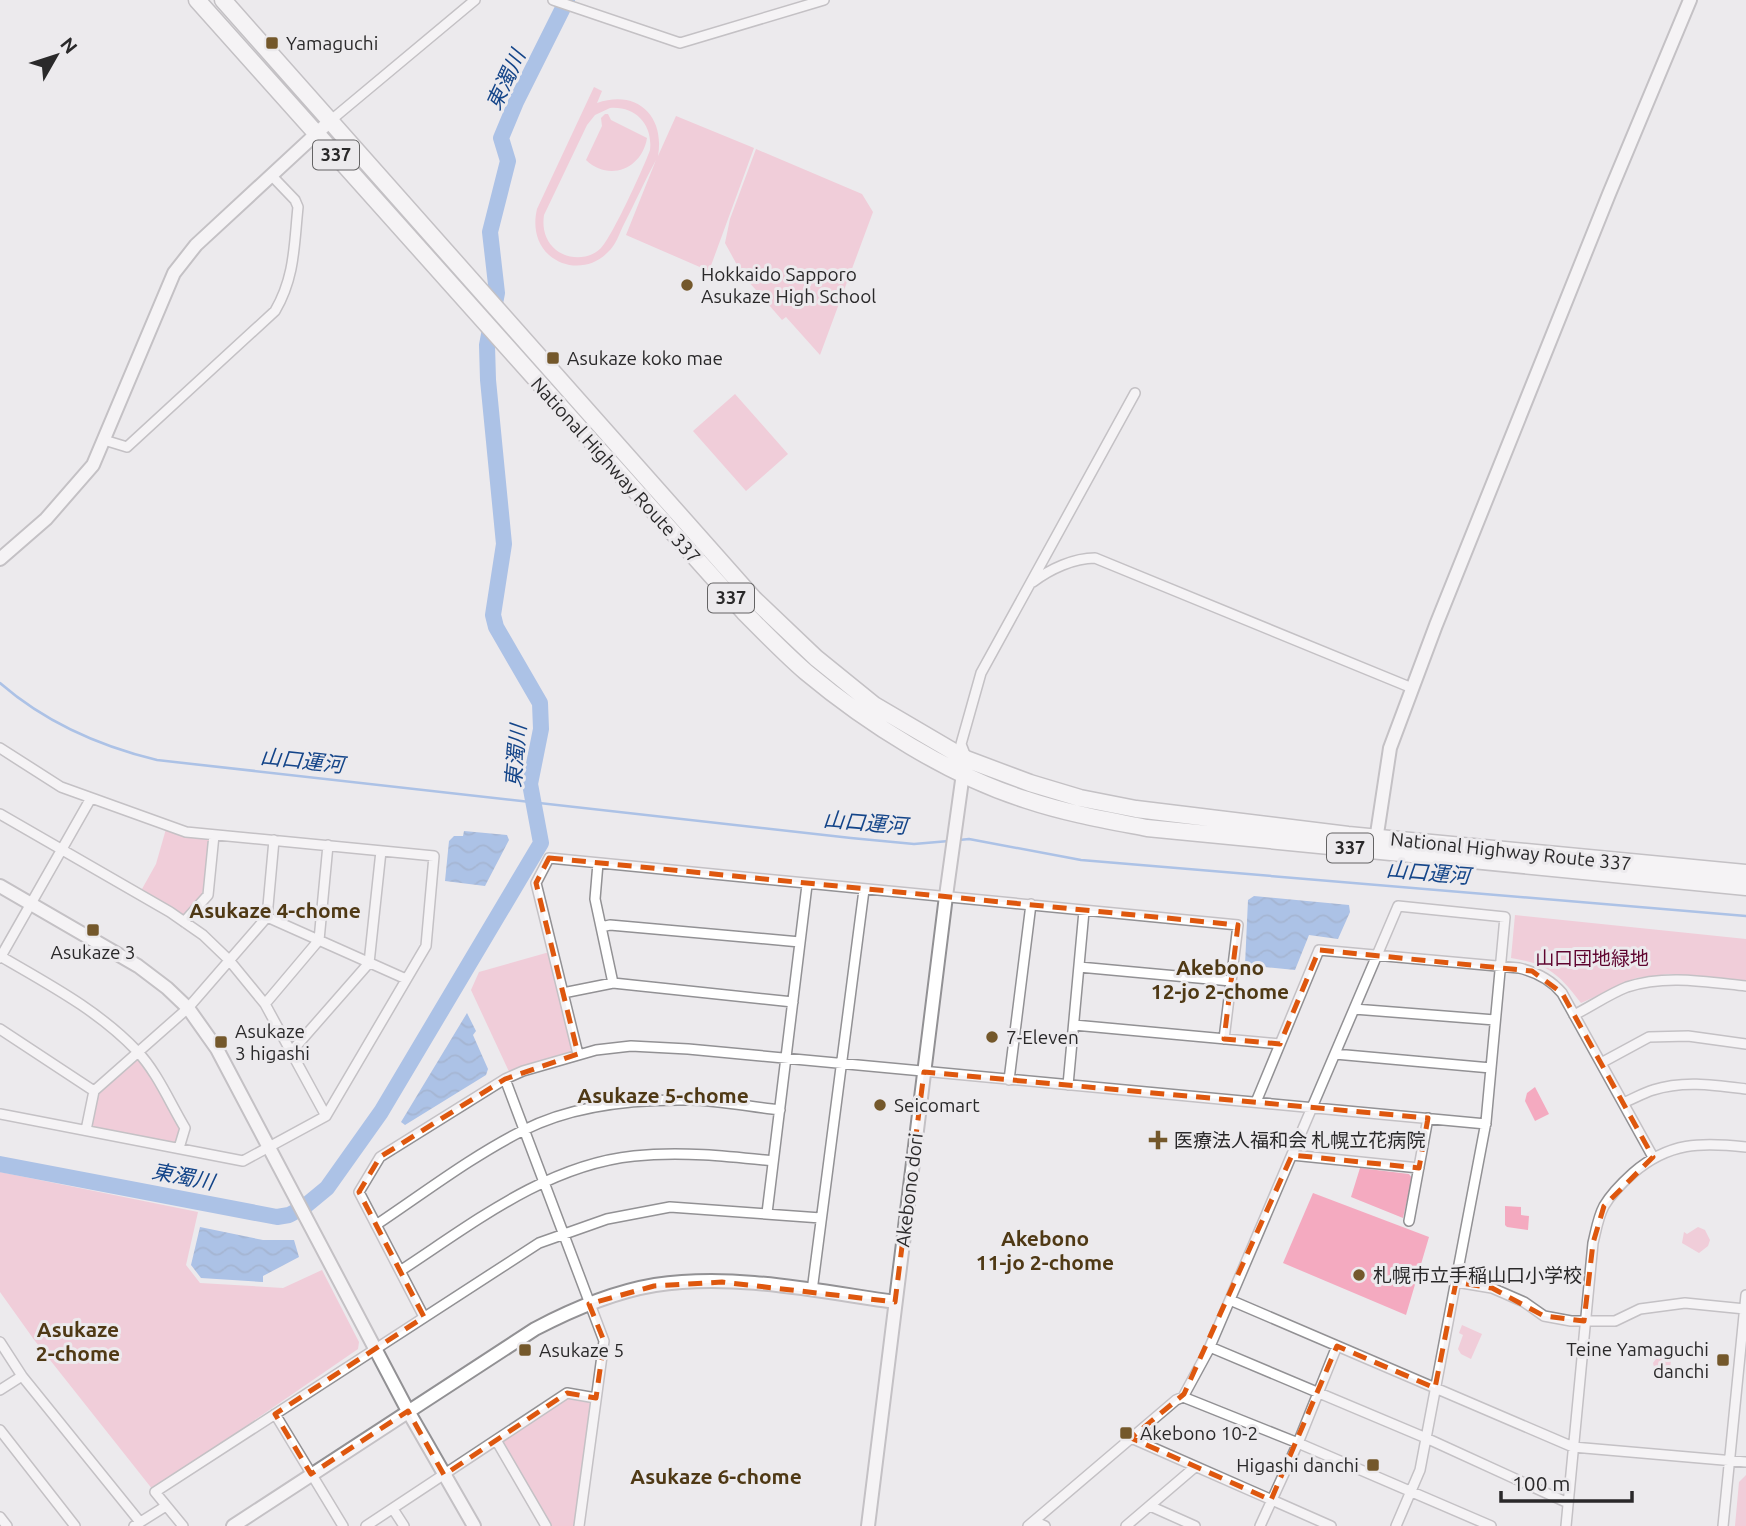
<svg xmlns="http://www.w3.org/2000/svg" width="1746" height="1526" font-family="Ubuntu,'Noto Sans JP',sans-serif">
  <defs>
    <pattern id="water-waves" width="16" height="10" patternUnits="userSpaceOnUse" patternTransform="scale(1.75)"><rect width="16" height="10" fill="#5e92dd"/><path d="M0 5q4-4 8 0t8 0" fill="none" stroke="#4e77b3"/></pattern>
  </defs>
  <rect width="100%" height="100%" fill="#eceaed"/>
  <path fill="#f4aac0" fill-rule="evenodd" d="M594 87 602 91 597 103C637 89 665 116 658 156L676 116 754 148 709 271 626 235 656 160C645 180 635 203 624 224 619 234 616 245 608 252 592 269 566 270 549 255 536 243 533 226 537 209ZM610 108C636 106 653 125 650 150 644 167 612 237 601 248 589 260 569 260 556 250 545 241 542 228 544 215L587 125 595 115Z
    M605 114H608L611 120 647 138C642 169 609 182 586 160L602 126 601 118Z
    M756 149 862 194 873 212 820 355 786 317 782 320 742 274 725 243 730 219Z
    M735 394 788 454 746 491 693 431Z
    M166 829 211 837 202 896 185 917 142 889 156 864Z
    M1515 915 1746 939V981L1669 974 1636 978 1581 1003C1559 974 1548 964 1511 958Z
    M553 951 578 1054 511 1076 471 990 479 972Z
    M138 1051 185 1128 179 1148 86 1130 94 1091Z
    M1535 1087 1549 1114 1535 1121 1525 1101 1527 1093Z
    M1360 1168 1409 1174 1412 1178 1403 1218 1351 1197Z
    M0 1172 198 1212 186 1265 200 1283 283 1288 322 1270 359 1342 358 1349 153 1490 35 1341 0 1292Z
    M1313 1193 1429 1237 1406 1315 1283 1263Z
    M1505 1206 1521 1207V1215L1529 1216 1528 1230 1507 1227 1505 1225Z
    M1698 1227 1705 1230 1710 1240 1708 1246 1699 1253 1682 1243 1684 1232 1687 1234Z
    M1462 1325 1482 1334 1471 1359 1461 1354 1458 1349 1463 1335 1459 1333Z
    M1658 1356 1663 1358 1667 1356 1671 1360 1670 1369 1663 1374 1659 1373 1654 1367 1653 1363Z
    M567 1393 596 1398 579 1526H546L496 1440Z
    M1746 1475V1526H1735L1739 1482Z"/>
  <path fill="url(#water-waves)" d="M464 831 507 835 509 840 485 886 445 881 449 841 454 836H463Z
    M1254 896 1349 905 1350 912 1338 939 1309 935 1295 970 1245 965 1248 900Z
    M467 1013 476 1031 473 1035 488 1069 486 1075 405 1125 401 1122Z
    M200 1227 263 1240H294L299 1257 263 1276V1282L201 1278 191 1265Z"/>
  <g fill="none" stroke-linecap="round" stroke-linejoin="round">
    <path stroke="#5e92dd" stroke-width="2.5" d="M0 683C46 723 99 746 157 760L851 838 914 844 949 841
      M959 840 969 839 1081 860 1746 916"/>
    <path stroke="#5e92dd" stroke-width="16" d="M0 1164 277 1217 289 1215 304 1207 327 1188 381 1112 541 843 530 784 541 729 540 703 496 627 493 615 504 544 488 380 487 345 497 293 490 232 508 161 501 138 516 102 567 0"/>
    <g stroke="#929194" stroke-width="12">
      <path id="street" d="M553 0 680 43 824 0
        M330 121 475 0
        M104 440 127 447 275 311C295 277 294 245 298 207L295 200 272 176
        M1033 582C1050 569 1074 558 1095 558L1412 688
        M0 748 61 787 186 832 434 856 426 946 326 1116 243 1161 0 1114
        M966 757 961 744 981 673 1135 393
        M0 814 170 912 203 935 229 960 265 1004 326 1116
        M598 863 595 899 613 983
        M267 917 406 979
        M184 922 208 895 214 835
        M601 927 610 925 800 942
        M0 956C48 984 98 1010 137 1051 157 1072 170 1103 185 1128L179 1148
        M0 958 91 798
        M1079 967 1231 981
        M563 993 613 983 793 1002
        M265 1004 319 940 328 845
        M1354 1009 1495 1020
        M1574 1015C1592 1006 1609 994 1627 987 1665 974 1708 982 1746 986
        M1074 1025 1280 1044
        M0 1029 94 1091
        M291 1052 369 963 381 851
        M578 1054 536 883 549 858 1238 925 1224 1039
        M1335 1054 1491 1068
        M1601 1063 1649 1037 1688 1036 1746 1044
        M505 1079 604 1341 579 1526
        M1009 1080 1031 904
        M1068 1085 1084 911
        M1256 1102 1319 950 1519 968C1536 972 1551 980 1562 993L1653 1157
        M1623 1103C1633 1099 1643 1093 1653 1090 1683 1080 1715 1085 1746 1089
        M86 1130 94 1091 188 1008 267 917 274 840
        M1292 1155 1419 1168
        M767 1213 807 885
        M1409 1221 1428 1118
        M376 1225C424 1193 472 1156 524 1130 573 1105 635 1099 690 1100 719 1100 750 1107 780 1110
        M400 1271C472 1224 546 1165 634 1156 680 1151 727 1156 773 1161
        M1456 1282 1492 1288 1524 1302 1544 1316 1571 1321H1615L1640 1309 1685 1303 1745 1309
        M812 1291 864 890
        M1230 1300 1573 1447 1746 1462
        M424 1317 359 1192 380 1157 505 1079 523 1071 596 1050 631 1046 688 1049 1486 1124
        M0 1342 22 1376 140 1522
        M1210 1347 1426 1438 1568 1503
        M0 1390 22 1376
        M1183 1397 1208 1351 1398 906 1505 917 1486 1122 1420 1470 1396 1526
        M275 1414 343 1526
        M0 1430 75 1526
        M1131 1438 1331 1526
        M496 1440 546 1526
        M1150 1506 1195 1526
        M393 1509 404 1526
        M0 1517 7 1526
        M1034 1521 1045 1526
        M134 1526 166 1506
        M183 1526 155 1492 539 1243 607 1219 670 1207 821 1218
        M366 1526 567 1393 596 1398
        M1028 1526 1176 1400 1183 1397 1298 1443 1491 1526
        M1126 1526 1195 1467
        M1260 1526 1298 1443 1337 1346
        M1566 1526 1593 1243C1596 1231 1598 1217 1604 1206 1611 1194 1623 1182 1633 1173 1669 1142 1701 1142 1746 1147
        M1723 1526 1746 1295"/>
    </g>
    <g stroke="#929194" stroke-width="16">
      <path id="secondary" d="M0 559 46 519 93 465 174 273 196 245 330 121
        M1375 847 1390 748 1436 625 1609 194 1690 0
        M0 886 138 966 167 988 188 1008 217 1049 408 1411 474 1526
        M233 1526 535 1329C573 1309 613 1292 655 1285 734 1273 817 1291 895 1302
        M868 1526 946 896 964 766"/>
    </g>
    <g stroke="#929194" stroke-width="19">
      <path id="highway" d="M197 0 744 612C764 632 784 653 806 672 867 723 950 776 1027 800 1066 813 1106 820 1147 828L1746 887
        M223 0 754 599 816 658 874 705 966 759 1030 783 1080 798 1136 809 1348 835 1746 873"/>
    </g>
    <use href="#street" stroke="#fff" stroke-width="9"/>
    <use href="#secondary" stroke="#fff" stroke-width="12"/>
    <use href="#highway" stroke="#fff" stroke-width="16"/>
  </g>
  <path d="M0 0H1746V1526H0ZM549 858 1238 925 1224 1039 1280 1044 1319 950 1532 971 1562 993 1653 1157 1604 1206 1593 1243 1584 1321 1544 1316 1492 1288 1456 1282 1435 1388 1337 1346 1271 1500 1131 1438 1184 1394 1292 1155 1419 1168 1428 1118 924 1072 895 1302 722 1282 654 1286 589 1304 604 1341 596 1398 567 1393 444 1475 408 1411 311 1474 275 1414 424 1317 359 1192 380 1157 505 1079 578 1054 536 883Z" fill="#eceaed" fill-opacity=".55" fill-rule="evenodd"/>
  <path fill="none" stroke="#de570e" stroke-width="5" stroke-dasharray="14 9" stroke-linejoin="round" d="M549 858 1238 925 1224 1039 1280 1044 1319 950 1532 971 1562 993 1653 1157 1604 1206 1593 1243 1584 1321 1544 1316 1492 1288 1456 1282 1435 1388 1337 1346 1271 1500 1131 1438 1184 1394 1292 1155 1419 1168 1428 1118 924 1072 895 1302 722 1282 654 1286 589 1304 604 1341 596 1398 567 1393 444 1475 408 1411 311 1474 275 1414 424 1317 359 1192 380 1157 505 1079 578 1054 536 883Z"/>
  <g fill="#74582b" stroke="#eceaed" stroke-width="2.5">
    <rect x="265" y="36" width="14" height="14" rx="3.5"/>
    <circle cx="687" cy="285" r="7"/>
    <rect x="546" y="351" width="14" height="14" rx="3.5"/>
    <rect x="86" y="923" width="14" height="14" rx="3.5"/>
    <circle cx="992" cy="1037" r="7"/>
    <rect x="214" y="1035" width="14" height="14" rx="3.5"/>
    <circle cx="880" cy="1105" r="7"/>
    <path d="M1154.5 1129.5h7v7h7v7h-7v7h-7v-7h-7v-7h7z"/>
    <circle cx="1359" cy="1275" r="7"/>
    <rect x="518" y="1343" width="14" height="14" rx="3.5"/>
    <rect x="1716" y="1353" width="14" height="14" rx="3.5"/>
    <rect x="1119" y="1426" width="14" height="14" rx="3.5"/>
    <rect x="1366" y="1458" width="14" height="14" rx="3.5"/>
  </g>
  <g text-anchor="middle" stroke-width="6" stroke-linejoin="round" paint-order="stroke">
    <g fill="#eceaed" stroke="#646364" stroke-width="2">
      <rect x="313" y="140.5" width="46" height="29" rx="5"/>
      <rect x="708" y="583.5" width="46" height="29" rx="5"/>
      <rect x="1327" y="833.5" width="46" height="29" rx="5"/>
    </g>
    <g font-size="18" font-weight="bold" fill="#2a292a">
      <text x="336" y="161">337</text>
      <text x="731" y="604">337</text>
      <text x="1350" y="854">337</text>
    </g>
    <g font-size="19" fill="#2a292a" stroke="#eceaed" text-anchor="start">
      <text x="286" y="50">Yamaguchi</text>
      <text x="701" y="281">Hokkaido Sapporo<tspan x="701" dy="22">Asukaze High School</tspan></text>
      <text x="567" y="365">Asukaze koko mae</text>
      <text x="93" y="959" text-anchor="middle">Asukaze 3</text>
      <text x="235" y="1038">Asukaze<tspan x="235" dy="22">3 higashi</tspan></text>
      <text x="1006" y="1044">7-Eleven</text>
      <text x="894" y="1112">Seicomart</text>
      <text x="1174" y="1147">医療法人福和会 札幌立花病院</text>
      <text x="1373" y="1282">札幌市立手稲山口小学校</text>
      <text x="1709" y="1356" text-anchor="end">Teine Yamaguchi<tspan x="1709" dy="22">danchi</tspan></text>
      <text x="539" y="1357">Asukaze 5</text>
      <text x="1140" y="1440">Akebono 10-2</text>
      <text x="1359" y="1472" text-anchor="end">Higashi danchi</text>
    </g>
    <g font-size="19" fill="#2a292a" stroke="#eceaed">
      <text transform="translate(616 470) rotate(48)" y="7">National Highway Route 337</text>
      <text transform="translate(1511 851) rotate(6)" y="7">National Highway Route 337</text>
      <text transform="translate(909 1190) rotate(-83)" y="7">Akebono dori</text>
    </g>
    <g font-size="19" fill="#5f042f" stroke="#eceaed">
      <text x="1592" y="965">山口団地緑地</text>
    </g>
    <g font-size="21" font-style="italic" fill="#144589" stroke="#eceaed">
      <text transform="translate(506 80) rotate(-65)" y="7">東濁川</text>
      <text transform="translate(516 756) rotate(-85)" y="7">東濁川</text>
      <text transform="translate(302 761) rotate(6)" y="7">山口運河</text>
      <text transform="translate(865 823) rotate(5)" y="7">山口運河</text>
      <text transform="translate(1428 873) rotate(5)" y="7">山口運河</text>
      <text transform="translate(183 1177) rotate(11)" y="7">東濁川</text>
    </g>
    <g font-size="21" font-weight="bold" fill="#4f3915" stroke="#eceaed">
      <text x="275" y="918">Asukaze 4-chome</text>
      <text x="1220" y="975">Akebono<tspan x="1220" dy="24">12-jo 2-chome</tspan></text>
      <text x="663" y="1103">Asukaze 5-chome</text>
      <text x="1045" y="1246">Akebono<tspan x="1045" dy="24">11-jo 2-chome</tspan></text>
      <text x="78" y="1337">Asukaze<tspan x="78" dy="24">2-chome</tspan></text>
      <text x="716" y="1484">Asukaze 6-chome</text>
    </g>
  </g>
  <g transform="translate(56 56) rotate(51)" stroke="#eceaed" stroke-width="5" paint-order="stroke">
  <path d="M0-5L12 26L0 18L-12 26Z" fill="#2a292a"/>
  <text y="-10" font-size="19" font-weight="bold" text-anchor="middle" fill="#2a292a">N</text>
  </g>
  <path d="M1501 1491v10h131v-10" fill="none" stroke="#2a292a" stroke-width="3.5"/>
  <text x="1512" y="1491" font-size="21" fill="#2a292a" stroke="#eceaed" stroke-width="5" paint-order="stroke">100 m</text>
</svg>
